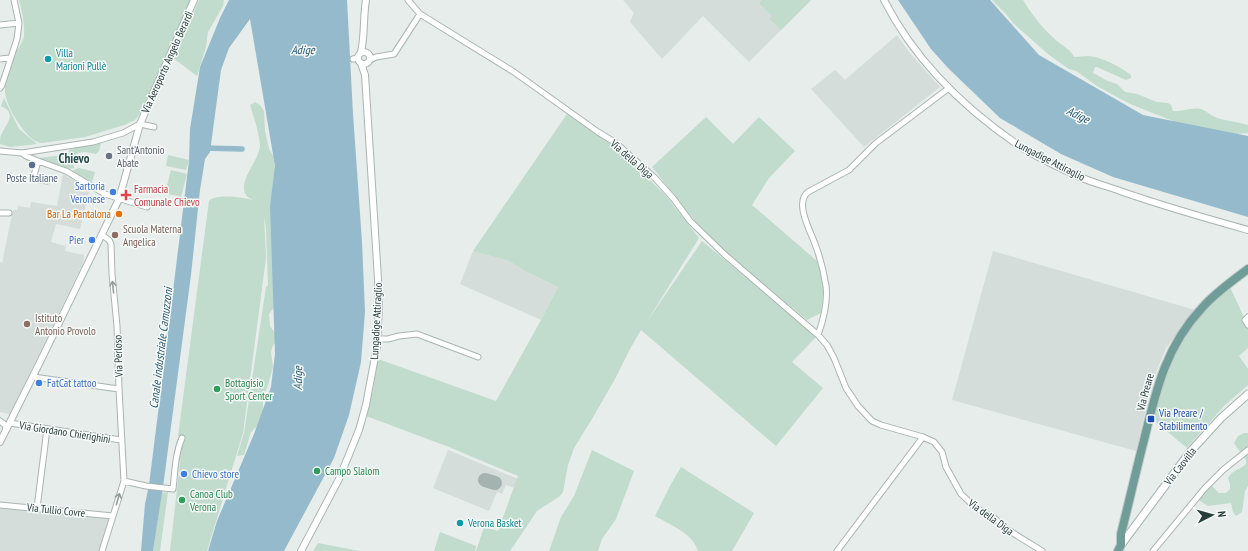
<svg xmlns="http://www.w3.org/2000/svg" width="1248" height="551" font-family="'PT Sans Narrow',sans-serif">
  <rect width="100%" height="100%" fill="#e6edeb"/>
  <path fill="#d4ddda" d="M623 0H811L749 62 703 16 662 59 630 22 634 13Z
    M897 35 909 52 940 87 864 147 811 89 835 70 845 80Z
    M63 174 90 189 80 229 56 224 51 242 66 246 65 251 84 255 83 263 10 414 0 412V262L2 263 13 210H17L18 206 30 208 31 202 57 206Z
    M473 251 509 261 525 271 558 287 541 320 460 284Z
    M993 251 1195 310 1166 348 1152 382 1136 451 952 400Z
    M448 450 518 479 515 488 506 485 502 494 497 492 489 511 433 488Z
    M0 508 104 517 108 519 109 524 100 551H0Z"/>
  <path fill="#c1dbcc" d="M19 0H190L143 110 135 120 124 125 85 137 42 143C32 142 25 132 19 124 1 96 1 85 14 55 17 50 23 42 24 36 25 25 22 11 19 0Z
    M199 0H224L223 6 208 32 206 47 197 76 173 58Z
    M762 0H811L781 30 770 19 772 16 759 3Z
    M992 0H1023C1032 15 1044 30 1058 42 1064 47 1070 49 1074 57 1079 57 1083 56 1087 56 1100 56 1121 67 1131 75V78L1126 80 1097 67H1095L1093 73 1108 81 1117 84 1125 92 1137 94 1157 102 1168 103 1171 105 1173 111C1182 112 1191 107 1201 109 1207 111 1211 116 1217 118 1227 121 1238 122 1248 125V133L1236 134 1178 123 1130 104 1097 86 1076 71 1069 69 1049 55 1013 23 1006 14Z
    M4 98 19 129 37 144 10 147 0 144C0 142 0 137 1 135 6 124 18 114 1 106Z
    M255 102 260 105 264 111 265 131 269 149 274 157 276 184 274 197 270 205 271 209 279 301 269 314 270 326 275 333 276 342 273 345 271 352 273 367 268 385 263 396V413L258 425 251 432 244 455 237 456 244 433 266 287 268 285 266 229 264 215 266 258 243 433 207 551H170L183 437 178 436 209 201C217 193 243 198 253 200 251 199 247 197 246 195 237 181 260 160 260 145 259 132 254 118 250 105Z
    M567 114 615 146 623 153 667 197 699 238 646 323 702 241 817 336 792 362 823 388 776 446 641 330 630 349 615 379 592 419 574 448 568 465 563 492 560 496 537 511 510 551H476L484 527 498 531 518 476 449 447 366 416 373 390 378 359 496 401 541 320 558 287 525 271 509 261 473 251Z
    M706 117 733 144 759 117 795 151 769 178 752 205 817 261 824 285 821 313 807 320 706 235 652 167Z
    M101 143 99 151 96 154 85 152 78 153 74 162 68 154 70 149Z
    M63 155 74 166V168L69 169 39 158Z
    M168 155 189 160 186 170 166 166Z
    M79 168 95 172 92 182 72 171Z
    M171 170 187 174 181 197 165 193Z
    M1230 287 1248 326V348L1239 356 1248 369V385L1224 406 1187 448 1152 419C1156 401 1164 374 1172 357 1183 331 1208 305 1230 287Z
    M1244 433H1248V486L1245 491 1242 512 1236 516 1233 512 1231 503 1208 506 1194 497 1206 486H1212L1219 493H1226L1230 489V484L1228 478C1232 470 1240 470 1246 464V460L1234 443 1238 436Z
    M592 450 634 471 616 519 602 539 598 551H549L561 517 574 496Z
    M681 467 754 513 732 551H698C693 533 670 525 655 516L671 484Z
    M168 492 160 551H153L162 493Z
    M440 532 476 546 475 551H434Z
    M318 543 359 551H313Z"/>
  <path fill="#95bacb" d="M229 0H347L353 114 362 242 365 312 361 362 349 415 334 458 284 551H208L217 521 254 434 271 387 275 354 270 206 275 166 250 19 229 48 221 70 210 152 205 159 200 190 191 275 163 487 153 551H141L145 504 149 485 157 421 189 161 190 129 200 67 220 18Z
    M898 0H990L1039 55 1143 115 1248 136V217L1113 177 1061 154 1000 118 948 68 931 49Z"/>
  <g fill="none" stroke-linecap="round" stroke-linejoin="round">
    <path stroke="#95bacb" stroke-width="5.5" d="M204 148 242 149"/>
    <path stroke="#a4b2b0" stroke-width="14" d="M485 480 495 483"/>
    <g stroke="#a9b5b2" stroke-width="7">
      <path id="minor" d="M408 0 420 14
        M0 25 19 23
        M0 59 10 58
        M353 59 358 58
        M370 60 376 57 394 54 420 14 514 72 598 132 616 143 654 177 673 198 690 221 724 254 818 335 827 345 834 358 846 388 858 406 872 421 881 425 923 437 934 442 942 452 946 467 961 494 976 508 994 518 1008 530 1042 551
        M0 88 2 85 17 39 19 23 14 0
        M0 151 22 153 93 142 123 133 140 124 154 127
        M22 153 26 156 38 161 66 171 105 194 147 207
        M38 161 33 179 47 181
        M0 213H9
        M102 235 109 240 111 244 112 274 117 326 119 389 124 481 146 486 173 489C175 472 175 454 182 438
        M1248 317 1245 320 1248 325
        M818 335C823 321 828 302 826 286 824 273 820 257 815 244 811 232 794 203 808 192L849 170 876 143 949 88
        M377 339H388L399 336 417 334 478 357
        M33 377 119 389
        M0 421 5 425 6 429
        M10 423 121 440
        M0 505 113 516
        M37 508 47 429
        M102 551 124 481
        M837 551 923 437
        M1153 551 1205 488 1223 470 1248 450"/>
    </g>
    <g stroke="#a9b5b2" stroke-width="8">
      <path id="tertiary" d="M884 0C914 59 964 108 1018 145 1035 156 1062 169 1080 177 1093 183 1107 186 1120 191 1163 206 1205 218 1248 230
        M358 58a6 6 0 1 1 12 0a6 6 0 1 1-12 0Z
        M361 52C365 35 363 17 366 0
        M0 442 40 362 119 199 140 124 194 0
        M301 551 339 479 359 430 366 405 377 346 379 304 378 279 365 75 361 63"/>
    </g>
    <g stroke="#a2b4b1" stroke-width="9">
      <path id="secondary" d="M1121 545 1190 452 1221 418 1248 394"/>
    </g>
    <g stroke="#c3c9c8" stroke-width="10">
      <path id="primary" d="M1118 551 1121 545V534C1129 502 1136 471 1144 440 1156 390 1166 346 1202 308 1215 293 1232 281 1248 269"/>
    </g>
    <use href="#minor" stroke="#fff" stroke-width="5"/>
    <use href="#tertiary" stroke="#fff" stroke-width="6"/>
    <use href="#secondary" stroke="#fff" stroke-width="7"/>
    <use href="#primary" stroke="#709d98" stroke-width="8"/>
  </g>
  <defs><path id="oneway-shaft" d="M-6 0H5M1.5-3L5.5 0L1.5 3" fill="none" stroke-width="1.6" stroke-linecap="round" stroke-linejoin="round"/></defs>
  <g stroke="#939e9c">
    <use href="#oneway-shaft" transform="translate(113 287) rotate(-96)"/>
    <use href="#oneway-shaft" transform="translate(118 499) rotate(-74)"/>
  </g>
  <g fill="#0f9aa8" stroke="#f6faf8" stroke-width="1.5">
    <circle cx="48" cy="59" r="4"/>
    <circle cx="460" cy="523" r="4"/>
  </g>
  <circle fill="#6b7280" stroke="#f6faf8" stroke-width="1.5" cx="109" cy="156" r="4"/>
  <circle fill="#5c6f8a" stroke="#f6faf8" stroke-width="1.5" cx="32" cy="165" r="4"/>
  <g fill="#3f7fe0" stroke="#f6faf8" stroke-width="1.5">
    <circle cx="113" cy="192" r="4"/>
    <circle cx="92" cy="240" r="4"/>
    <circle cx="39" cy="383" r="4"/>
    <circle cx="184" cy="474" r="4"/>
  </g>
  <path fill="#e0444e" stroke="#f6faf8" stroke-width="1.5" d="M124 189h4v4h4v4h-4v4h-4v-4h-4v-4h4z"/>
  <circle fill="#e8710a" stroke="#f6faf8" stroke-width="1.5" cx="119" cy="214" r="4"/>
  <g fill="#8d6e63" stroke="#f6faf8" stroke-width="1.5">
    <circle cx="115" cy="235" r="4"/>
    <circle cx="27" cy="324" r="4"/>
  </g>
  <g fill="#2e9e5b" stroke="#f6faf8" stroke-width="1.5">
    <circle cx="217" cy="389" r="4"/>
    <circle cx="317" cy="471" r="4"/>
    <circle cx="182" cy="500" r="4"/>
  </g>
  <rect fill="#1a4fb4" stroke="#f6faf8" stroke-width="1.5" x="1147" y="415" width="8" height="8" rx="2"/>
  <g text-anchor="middle" stroke-width="3" stroke-linejoin="round" paint-order="stroke">
    <g font-size="11" fill="#0d838f" stroke="#f6faf8" text-anchor="start">
      <text x="56" y="57">Villa<tspan x="56" dy="13">Marioni Pullè</tspan></text>
      <text x="468" y="527">Verona Basket</text>
    </g>
    <g font-size="11" fill="#273d3a" stroke="#f6faf8">
      <text transform="translate(167 62) rotate(-66)" y="4">Via Aeroporto Angelo Berardi</text>
      <text transform="translate(632 159) rotate(41)" y="4">Via della Diga</text>
      <text transform="translate(1050 160) rotate(27)" y="4">Lungadige Attiraglio</text>
      <text transform="translate(376 321) rotate(-87)" y="4">Lungadige Attiraglio</text>
      <text transform="translate(118 356) rotate(-92)" y="4">Via Perloso</text>
      <text transform="translate(1145 392) rotate(-75)" y="4">Via Preare</text>
      <text transform="translate(65 432) rotate(9)" y="4">Via Giordano Chierighini</text>
      <text transform="translate(1180 466) rotate(-52)" y="4">Via Caovilla</text>
      <text transform="translate(56 510) rotate(6)" y="4">Via Tullio Covre</text>
      <text transform="translate(991 517) rotate(36)" y="4">Via della Diga</text>
    </g>
    <g font-size="11" fill="#5b616d" stroke="#f6faf8" text-anchor="start">
      <text x="117" y="154">Sant'Antonio<tspan x="117" dy="13">Abate</tspan></text>
    </g>
    <g font-size="11" fill="#4e5e75" stroke="#f6faf8">
      <text x="32" y="182">Poste Italiane</text>
    </g>
    <g font-size="11" fill="#366cbe" stroke="#f6faf8" text-anchor="end">
      <text x="105" y="190">Sartoria<tspan x="105" dy="13">Veronese</tspan></text>
      <text x="84" y="244">Pier</text>
      <text x="47" y="387" text-anchor="start">FatCat tattoo</text>
      <text x="192" y="478" text-anchor="start">Chievo store</text>
    </g>
    <g font-size="11" fill="#be3a42" stroke="#f6faf8" text-anchor="start">
      <text x="134" y="193">Farmacia<tspan x="134" dy="13">Comunale Chievo</tspan></text>
    </g>
    <g font-size="11" fill="#c56008" stroke="#f6faf8" text-anchor="end">
      <text x="111" y="218">Bar La Pantalona</text>
    </g>
    <g font-size="11" fill="#785e54" stroke="#f6faf8" text-anchor="start">
      <text x="123" y="233">Scuola Materna<tspan x="123" dy="13">Angelica</tspan></text>
      <text x="35" y="322">Istituto<tspan x="35" dy="13">Antonio Provolo</tspan></text>
    </g>
    <g font-size="11" fill="#27864d" stroke="#f6faf8" text-anchor="start">
      <text x="225" y="387">Bottagisio<tspan x="225" dy="13">Sport Center</tspan></text>
      <text x="325" y="475">Campo Slalom</text>
      <text x="190" y="498">Canoa Club<tspan x="190" dy="13">Verona</tspan></text>
    </g>
    <g font-size="11" fill="#164399" stroke="#f6faf8" text-anchor="start">
      <text x="1159" y="417">Via Preare /<tspan x="1159" dy="13">Stabilimento</tspan></text>
    </g>
    <g font-size="12" font-style="italic" fill="#275972" stroke="#f6faf8">
      <text x="303" y="54">Adige</text>
      <text transform="translate(1078 115) rotate(26)" y="4">Adige</text>
      <text transform="translate(161 348) rotate(-83)" y="4">Canale industriale Camuzzoni</text>
      <text transform="translate(298 378) rotate(-89)" y="4">Adige</text>
    </g>
    <g font-size="13" font-weight="bold" fill="#254d49" stroke="#f6faf8">
      <text x="74" y="163">Chievo</text>
    </g>
  </g>
  <g transform="translate(1212 515) rotate(84)" stroke="#f6faf8" stroke-width="3" paint-order="stroke">
  <path d="M0-3L7 15L0 10L-7 15Z" fill="#273d3a"/>
  <text y="-6" font-size="11" font-weight="bold" text-anchor="middle" fill="#273d3a">N</text>
  </g>
</svg>
